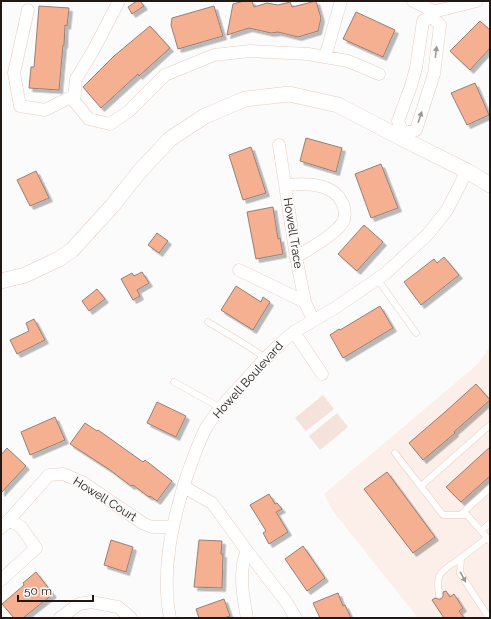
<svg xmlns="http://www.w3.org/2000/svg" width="491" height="619" font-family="Raleway,sans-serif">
  <defs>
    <filter id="shadow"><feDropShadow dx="3.5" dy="3.5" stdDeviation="0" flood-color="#0004"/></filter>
  </defs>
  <rect width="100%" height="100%" fill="#fbfbfb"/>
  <path fill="#fceee8" d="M490 347V618H418L333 511 324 494 478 364Z"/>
  <path fill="#f5e2db" d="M323 395 334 409 306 431 295 418Z
    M337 413 348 427 320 450 309 436Z"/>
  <path fill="#f5b091" stroke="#977f75" filter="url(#shadow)" d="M137 1H140L144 6 132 14 128 7Z
    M244 1H252L254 7 267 3 278 5 290 2 292 7 316 1 321 18 318 31 298 37 278 32 271 33 249 28 227 35 233 4Z
    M39 6 69 8 67 26 65 25 64 45H63L59 90 29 88 31 67H34Z
    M214 6 223 36 178 49 171 25 172 18Z
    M356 12 395 30 383 57 343 39Z
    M480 21 490 30V48L470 70 450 51Z
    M150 26 170 48 139 76 138 74 101 108 83 87 114 56Z
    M475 83 489 115 467 125 451 93Z
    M306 138 342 148 336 172 300 161Z
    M251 147 266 193 243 200 229 155Z
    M381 164 398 208 371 218 355 174Z
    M36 171 49 198 30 206 17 180Z
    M273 207 278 239 280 238 283 254 256 259 247 212Z
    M364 225 383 242 357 271 338 254Z
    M157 233 168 241 159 253 148 245Z
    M444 257 459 275 421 305 404 282 434 259 437 263Z
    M142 272 149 283 137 290 140 296 133 300 121 279 132 273 134 276Z
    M236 286 261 302 263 297 270 302 253 330 221 310Z
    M97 289 105 299 89 311 82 301Z
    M380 306 393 328 343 358 330 335 339 329 340 330Z
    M34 319 45 340 17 354 10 340 29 331 26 323Z
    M476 384 490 400 454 432 455 433 423 460 409 443 445 412Z
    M157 402 186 416 176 437 147 423Z
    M55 417 65 440 30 455 21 432Z
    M85 423 97 431 98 430 143 462 145 460 172 481 157 501 150 496 149 497 133 485 131 486 110 470 70 444Z
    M490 447V476L461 502 446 487Z
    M7 448 26 466 1 493V455Z
    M387 472 435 537 413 553 364 489Z
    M269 494 275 504 277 503 282 509 276 512 288 532 269 544 263 533 266 531 250 505Z
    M111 540 133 547 126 572 104 565Z
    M199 540 222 541 221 554H223L222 588 194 587Z
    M303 546 325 578 307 591 285 559Z
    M36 572 53 594 23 618H14L2 604 24 585 23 583Z
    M446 591 450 597 454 594 463 608 459 611 464 618H444L432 600 435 598 438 599H441L443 596V592Z
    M338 593 343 606 345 605 351 618H320L313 603Z
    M224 599 230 616 224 618H199L196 609Z"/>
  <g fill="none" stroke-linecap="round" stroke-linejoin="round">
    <g stroke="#e6ccc0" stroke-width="7">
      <path id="service" d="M378 280 416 333
        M208 322 246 345 266 358
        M174 382 221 408
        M395 453 443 515H467L490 541
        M421 486 490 425
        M460 515 490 488
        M481 531 490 523
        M487 538 461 558 460 573 489 618
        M439 595C435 570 443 571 461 558"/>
    </g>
    <g stroke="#e6ccc0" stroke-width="13">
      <path id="minor" d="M119 1 93 51 76 79 74 101 89 119 110 124 129 111 165 75 214 55 250 51 308 54 348 61 379 74
        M413 1 433 11
        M28 10 14 73 20 106 45 110 75 95
        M432 17 433 11 441 10 477 1
        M325 57 341 1
        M403 134 416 130 434 74 440 25 432 17
        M401 138 403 134 398 121 411 86 416 68 423 21 432 17
        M279 145 296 257 305 302 313 320
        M285 185C302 184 325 182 338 196 340 198 341 202 343 204 345 210 346 216 343 222 336 234 308 250 296 257
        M239 270 305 302
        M294 332 322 374
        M184 487 212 503 247 551
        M9 520 49 475 63 474 82 482 144 524 152 527H172
        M1 528 9 520 21 527 36 548 1 580
        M60 618 79 604 91 602 118 607 131 618
        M170 618C161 570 172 524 186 478 192 462 198 443 206 428 216 411 230 397 243 383 259 365 275 347 294 332L335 308 386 273 428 234 447 210 467 171
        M247 618C243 597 238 571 247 551L287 603 296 618"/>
    </g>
    <g stroke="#e6ccc0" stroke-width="16">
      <path id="tertiary" d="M1 281 25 275 59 259 72 250 113 205 140 171 170 139 205 116 245 99 289 94 338 105 401 138 467 171 490 185"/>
    </g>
    <use href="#service" stroke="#fff" stroke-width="6"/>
    <use href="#minor" stroke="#fff" stroke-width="12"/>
    <use href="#tertiary" stroke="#fff" stroke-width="15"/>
  </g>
  <defs><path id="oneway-solid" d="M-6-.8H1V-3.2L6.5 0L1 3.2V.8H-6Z"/></defs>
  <g fill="#9b9795">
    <use href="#oneway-solid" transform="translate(436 52) rotate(-83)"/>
    <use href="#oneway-solid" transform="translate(420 117) rotate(-72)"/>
    <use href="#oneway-solid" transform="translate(463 577) rotate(61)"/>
  </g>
  <g text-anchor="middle" stroke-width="3.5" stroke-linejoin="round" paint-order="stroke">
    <g font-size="12" fill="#211814" stroke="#fbfbfb">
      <text transform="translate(293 233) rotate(81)" y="4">Howell Trace</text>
      <text transform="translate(248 380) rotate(-48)" y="4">Howell Boulevard</text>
      <text transform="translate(105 499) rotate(32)" y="4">Howell Court</text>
    </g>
  </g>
  <rect width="491" height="619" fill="none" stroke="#211814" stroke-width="4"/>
  <path d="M18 595v6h75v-6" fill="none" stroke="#211814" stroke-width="2"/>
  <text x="24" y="595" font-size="12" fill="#211814" stroke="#fbfbfb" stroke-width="3" paint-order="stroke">50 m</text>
</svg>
